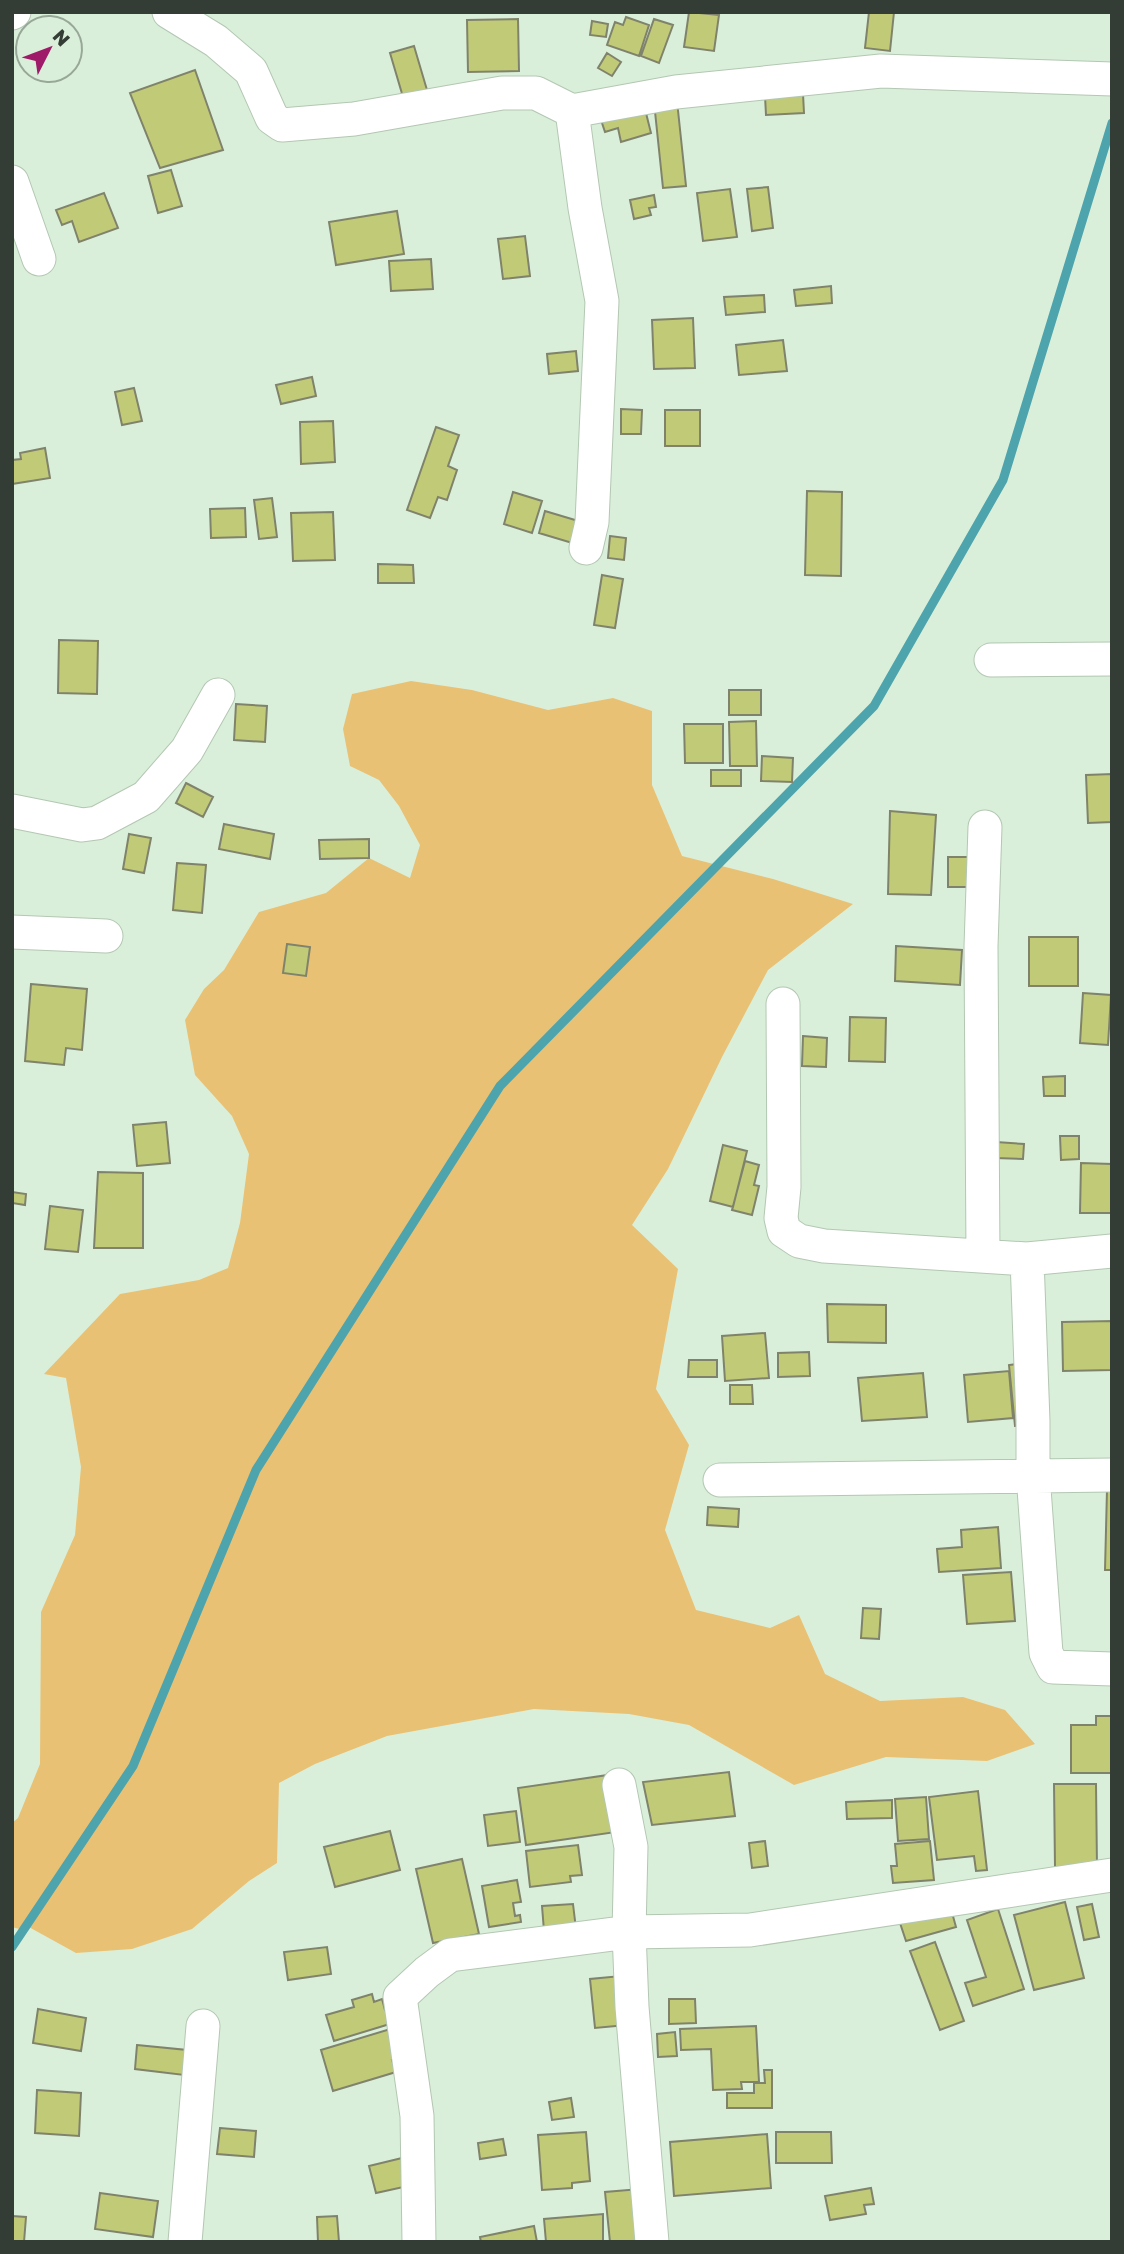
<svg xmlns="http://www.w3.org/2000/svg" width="1124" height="2254" font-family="'Golos Text',sans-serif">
  <rect width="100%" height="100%" fill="#daefda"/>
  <path fill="#e9c174" d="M411 681 472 690 548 710 613 698 652 711V785L682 856 773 879 853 904 768 970 722 1057 668 1169 632 1225 678 1269 656 1389 689 1445 665 1530 696 1610 770 1628 799 1615 825 1674 880 1701 963 1697 1005 1710 1035 1744 987 1761 886 1757 794 1785 689 1725 629 1714 534 1709 387 1736 315 1764 279 1783 277 1863 249 1881 192 1929 132 1949 76 1953 27 1926 23 1930 12 1927V1823L18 1818 40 1764 41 1612 75 1535 81 1467 66 1378 44 1374 120 1294 199 1280 228 1268 240 1223 249 1154 232 1116 195 1075 185 1020 204 989 224 970 259 912 326 893 369 858 410 878 420 845 399 806 379 780 350 766 343 729 352 694Z"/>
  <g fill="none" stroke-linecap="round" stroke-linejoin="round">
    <path stroke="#4ea4ad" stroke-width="9" d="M12 1947 133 1766 256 1470 500 1086 874 706 1003 480 1112 123"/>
  </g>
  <path fill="#c1cb77" stroke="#80836b" stroke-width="2" d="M689 12 719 15 714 51 684 47Z
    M869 12H894L890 51 865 48Z
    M626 17 649 25 639 56 607 45 615 22 623 25Z
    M518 19 519 71 468 72 467 20Z
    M654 19 673 25 659 63 641 56Z
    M592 21 608 24 606 37 590 35Z
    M414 46 427 90 403 97 390 53Z
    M607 53 621 62 612 76 598 68Z
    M195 70 223 150 160 168 130 93Z
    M803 94 804 113 766 115 765 96Z
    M677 101 686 186 663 188 654 102Z
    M644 105 651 133 621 142 618 128 605 132 600 117Z
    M171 170 182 206 158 213 148 176Z
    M768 187 773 228 752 231 747 189Z
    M730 189 737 237 703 241 697 193Z
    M104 193 118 228 79 242 72 221 62 225 56 210Z
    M654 195 656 207 649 208 651 215 634 219 630 200Z
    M397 211 404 254 336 265 329 222Z
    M525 236 530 276 503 279 498 239Z
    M431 259 433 289 391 291 389 261Z
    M831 286 832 303 796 306 794 290Z
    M764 295 765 312 726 315 724 297Z
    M693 318 695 368 654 369 652 320Z
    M783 340 787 371 739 375 736 345Z
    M576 351 578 371 549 374 547 354Z
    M312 377 316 396 281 404 276 385Z
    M134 388 142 421 122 425 115 392Z
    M621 409 642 410 641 434H621Z
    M665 410H700V446H665Z
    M333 421 335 462 301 464 300 422Z
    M436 427 459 435 448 466 457 470 447 500 438 497 430 518 407 510Z
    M45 448 50 478 12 484V460L21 459 20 453Z
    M807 491 842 492 841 576 805 575Z
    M513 492 542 501 532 533 504 524Z
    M272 498 277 537 259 539 254 500Z
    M245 508 246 537 211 538 210 509Z
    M545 511 585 523 579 545 539 533Z
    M333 512 335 560 293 561 291 513Z
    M610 536 626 538 624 560 608 558Z
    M378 564 413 565 414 583H378Z
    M602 575 623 579 615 628 594 625Z
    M59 640 98 641 97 694 58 693Z
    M729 690H761V715H729Z
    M236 704 267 706 265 742 234 740Z
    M756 721 757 766H730L729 722Z
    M684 724H723V763H685Z
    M762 756 793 758 792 782 761 781Z
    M711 770H741V786H711Z
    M1112 774V822L1088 823 1086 775Z
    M186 783 213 797 203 817 176 803Z
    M890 811 936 815 931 895 888 894Z
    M224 824 274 834 270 859 219 849Z
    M129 834 151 838 144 873 123 869Z
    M369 839V858L320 859 319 840Z
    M948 857H976V887H948Z
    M177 863 206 865 202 913 173 910Z
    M1029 937H1078V986H1029Z
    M287 944 310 947 306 976 283 973Z
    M896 946 962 950 960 985 895 981Z
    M31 984 87 989 82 1050 66 1048 64 1065 25 1061Z
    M1083 993 1111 995 1108 1045 1080 1043Z
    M850 1017 886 1018 885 1062 849 1061Z
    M803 1036 827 1038 826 1067 802 1066Z
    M1065 1076V1096H1044L1043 1077Z
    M166 1122 170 1163 137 1166 133 1125Z
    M1060 1136H1079V1159L1061 1160Z
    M996 1142 1024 1144 1023 1159 995 1158Z
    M723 1145 747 1151 733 1207 710 1201Z
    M745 1161 759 1165 754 1185 759 1186 752 1215 732 1210Z
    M1081 1163 1112 1164V1213H1080Z
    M98 1172 143 1173V1248H94Z
    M12 1192 26 1194 25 1205 12 1203Z
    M50 1206 83 1210 78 1252 45 1249Z
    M827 1304 886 1305V1343L828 1342Z
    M1112 1321V1370L1063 1371 1062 1322Z
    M765 1333 769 1378 725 1381 722 1336Z
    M809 1352 810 1376 778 1377V1353Z
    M689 1360H717V1377H688Z
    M1025 1363 1031 1424 1015 1426 1009 1365Z
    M1009 1371 1013 1418 968 1422 964 1375Z
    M923 1373 927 1417 862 1421 858 1378Z
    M730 1385H752L753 1404H730Z
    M1107 1490H1112V1570H1105Z
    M708 1507 739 1509 738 1527 707 1525Z
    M998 1527 1001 1568 939 1572 937 1549 962 1547 961 1530Z
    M1011 1572 1015 1621 967 1624 963 1575Z
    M863 1608 881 1609 879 1639 861 1638Z
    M1096 1716H1112V1773H1071V1725H1096Z
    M729 1772 735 1816 652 1825 643 1782Z
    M608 1775 616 1832 526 1845 518 1788Z
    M1054 1784H1096L1097 1867H1055Z
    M978 1791 987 1870 976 1871 974 1856 937 1860 929 1797Z
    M926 1797 929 1839 898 1841 895 1799Z
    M892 1800V1818L847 1819 846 1802Z
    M516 1811 520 1842 488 1846 484 1815Z
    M390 1831 400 1870 335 1887 324 1847Z
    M765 1841 768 1866 752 1868 749 1843Z
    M930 1841 934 1880 893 1883 891 1866H897L895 1844Z
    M578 1845 582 1875 570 1876 571 1882 530 1887 526 1851Z
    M462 1859 479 1934 433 1943 416 1869Z
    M517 1880 521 1902 513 1903 515 1916 520 1915 521 1922 489 1927 482 1886Z
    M1065 1902 1084 1978 1034 1990 1014 1915Z
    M573 1904 576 1929 544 1931 542 1906Z
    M1092 1904 1099 1937 1084 1940 1077 1907Z
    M951 1909 956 1927 906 1941 900 1923Z
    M998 1909 1024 1989 973 2006 965 1983 986 1977 967 1920Z
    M935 1942 964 2021 940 2030 910 1951Z
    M327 1947 331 1974 288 1980 284 1952Z
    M621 1976 626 2025 595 2028 590 1979Z
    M372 1994 374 2002 382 1999 385 2010 389 2009 393 2023 334 2041 326 2015 354 2007 352 2000Z
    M669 1999H695L696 2023 669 2024Z
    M38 2009 86 2018 81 2051 33 2043Z
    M756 2026 759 2082H741L742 2089 713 2090 711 2049 681 2050 680 2029Z
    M397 2027 406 2056 392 2060 396 2072 333 2091 321 2050Z
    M675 2032 677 2056 658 2057 657 2034Z
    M137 2045 187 2050 184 2075 135 2069Z
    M764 2070H772V2108H727V2093H754V2083H765Z
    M37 2090 81 2093 79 2136 35 2133Z
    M571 2098 574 2117 552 2120 549 2102Z
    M220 2128 256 2131 254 2157 217 2154Z
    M586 2132 590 2181 572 2183V2188L542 2190 538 2135Z
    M776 2132H831L832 2163H776Z
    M767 2134 771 2188 674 2196 670 2142Z
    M503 2139 506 2155 480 2159 478 2143Z
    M402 2158 408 2186 376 2193 369 2166Z
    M871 2188 874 2204 864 2205 866 2214 830 2220 825 2196Z
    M640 2189 645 2242H610L605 2192Z
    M100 2193 158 2201 153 2237 95 2229Z
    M603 2214V2242H546L544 2219Z
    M12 2216 26 2217 24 2242H12Z
    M337 2216 339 2242H318L317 2217Z
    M534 2226 537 2242H481L480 2237Z"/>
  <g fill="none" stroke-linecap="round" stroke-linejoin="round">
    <g stroke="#b3c7b3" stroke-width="35">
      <path id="minor" d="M169 12 216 41 251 71 272 118 282 125 354 119 502 93H536L572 111 676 92 881 71 1112 79
        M12 13 14 12
        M572 111 585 208 602 301 592 522 586 548
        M12 182 39 259
        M991 660 1112 659
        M12 811 82 825 97 823 146 797 187 750 218 695
        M12 932 106 936
        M783 1004 784 1187 781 1218 784 1231 799 1241 824 1246 1027 1259 1112 1251
        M983 1256 981 946 985 827
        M1027 1259 1033 1421V1475L1046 1653 1053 1667 1112 1669
        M720 1480 1112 1475
        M619 1785 631 1847 629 1932 632 2007 652 2242
        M185 2242 203 2026
        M419 2242 417 2116 400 1997 427 1972 450 1955 629 1932 750 1930 1112 1875"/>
    </g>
    <use href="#minor" stroke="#fff" stroke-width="33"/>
  </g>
  <rect width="1124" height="2254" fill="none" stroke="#343d35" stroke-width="28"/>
  <g transform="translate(49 49) rotate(48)"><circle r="33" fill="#daefda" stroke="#98a898" stroke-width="2"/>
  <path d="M0-5L12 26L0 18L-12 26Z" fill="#9f1a69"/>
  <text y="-10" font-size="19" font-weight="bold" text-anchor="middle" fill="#343d35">N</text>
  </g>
</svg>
